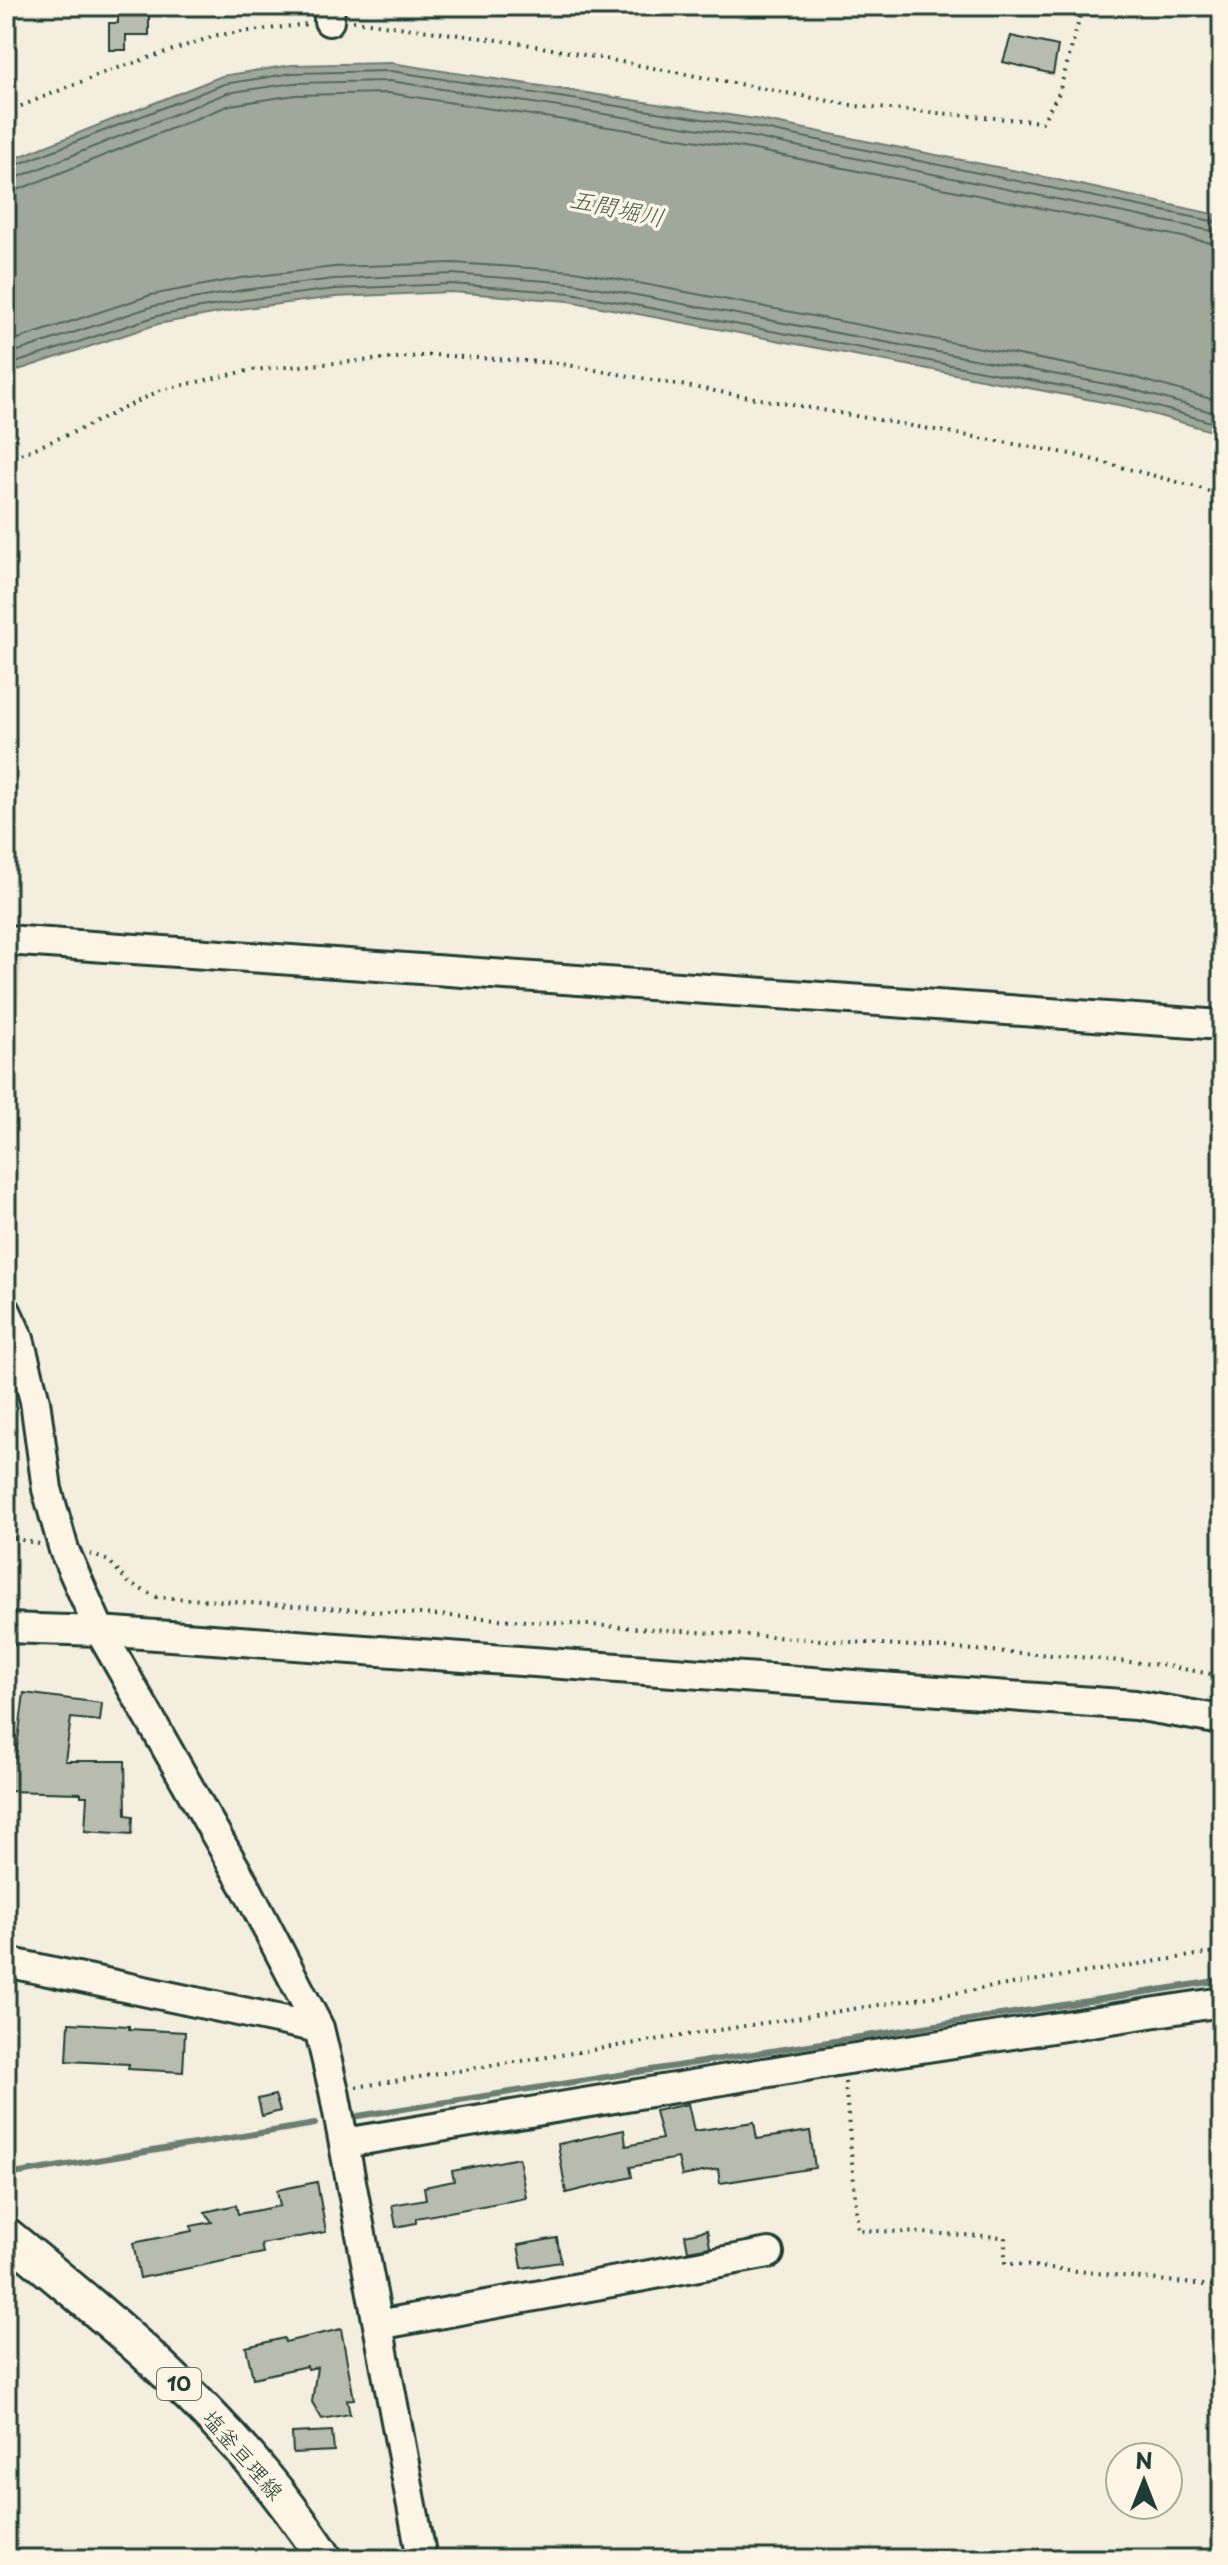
<svg xmlns="http://www.w3.org/2000/svg" width="1228" height="2565" font-family="'Playpen Sans','Klee One',sans-serif">
  <rect width="100%" height="100%" fill="#f3eede"/>
  <filter id="ink" filterUnits="userSpaceOnUse"><feTurbulence type="fractalNoise" baseFrequency=".0125" numOctaves="2"/><feDisplacementMap in="SourceGraphic" scale="16" xChannelSelector="R" yChannelSelector="G"/><feConvolveMatrix kernelMatrix="1 2 1 2 8 2 1 2 1" color-interpolation-filters="sRGB"/></filter>
  <g filter="url(#ink)">
    <path fill="#e1dfd0" d="M6 956 22 957 6 1138Z"/>
    <path fill="#a0a89b" stroke="#6c7d72" stroke-width="2" d="M391 63 755 119 1017 171 1222 216V434L1124 406 569 301 451 292 336 297 246 308 158 324 6 374V162L222 76 292 65Z"/>
    <g fill="none" stroke-linecap="round" stroke-linejoin="round">
      <path stroke="#53685d" stroke-width="2" d="M6 169 224 84 293 73 391 71 754 127 1222 223
        M6 179 16 178 227 93 294 83 390 81 752 137 1222 233
        M6 191 20 189 230 105 295 95 389 93 750 149 1222 245
        M6 343 151 295 241 278 334 267 453 263 575 271 1129 376 1222 402
        M6 355 154 306 243 290 334 279 452 274 573 283 1127 388 1222 415
        M6 366 157 316 245 300 335 289 451 284 571 293 1125 398 1222 425"/>
      <path stroke="#6c7d72" stroke-width="6" d="M358 2116 1222 1980
        M7 2175 315 2124"/>
    </g>
    <path fill="#b8bcae" stroke="#1f3d34" stroke-width="2" d="M118 6H149V35H126V50H109V23H118Z
      M1011 36 1058 46 1053 74 1003 62Z
      M24 1693 102 1703 100 1721 71 1718 65 1761H125L126 1815 133 1816 132 1834 85 1831 87 1796H81V1793L6 1791V1756H16Z
      M69 2023 129 2026V2029L185 2032 183 2072 128 2069 129 2064 67 2061Z
      M275 2095 280 2111 262 2116 258 2099Z
      M688 2104 694 2131 754 2122 757 2139 810 2131 815 2168 720 2183 718 2169 682 2176 678 2158 630 2167 632 2177 566 2193 558 2144 624 2130 626 2146 662 2139 655 2111Z
      M519 2158 526 2198 416 2218V2223L396 2227 392 2205 426 2199 424 2187 454 2181 452 2171Z
      M317 2182 326 2232 261 2244 263 2253 140 2278 133 2243 192 2231 191 2226 212 2222 205 2212 236 2205 238 2214 280 2206 277 2190Z
      M707 2230 710 2247 688 2251 685 2235Z
      M557 2238 561 2262 522 2268 518 2245Z
      M341 2329 354 2399 347 2400 350 2414 322 2419 312 2402 317 2367 308 2369 307 2366 253 2378 246 2347 284 2338 285 2342Z
      M332 2431 334 2451 293 2453 292 2433Z"/>
    <g fill="none" stroke-linecap="round" stroke-linejoin="round">
      <g stroke="#1f3d34" stroke-width="34">
        <path id="minor" d="M329 21 330 6
          M6 940 1222 1025
          M6 1311 19 1339 35 1401 47 1489 64 1550 100 1631 248 1891 319 2028 334 2091 422 2559
          M6 1628 100 1631 1135 1705 1222 1720
          M6 1962 319 2028
          M344 2143 842 2060 1222 2002
          M378 2325 769 2253"/>
      </g>
      <g stroke="#1f3d34" stroke-width="40">
        <path id="major" d="M6 2235C108 2318 211 2403 290 2509 302 2526 315 2542 325 2559"/>
      </g>
      <path stroke="#1f3d34" stroke-width="4" stroke-dasharray="2 6" stroke-linecap="butt" d="M353 21 520 43 856 106 1042 122 1059 93 1083 6
        M6 112 106 72 218 35 308 24
        M6 460 79 430 161 390 251 370 433 355 556 363 1071 454 1197 487 1222 497
        M6 1536 39 1544
        M90 1554 109 1561 130 1584 157 1597 1068 1656 1161 1665 1222 1676
        M845 2082 858 2230 1005 2237V2263L1222 2287
        M356 2087 1222 1951"/>
      <use href="#minor" stroke="#fcf5e5" stroke-width="28"/>
      <use href="#major" stroke="#fcf5e5" stroke-width="34"/>
    </g>
  </g>
  <g text-anchor="middle" stroke-width="7" stroke-linejoin="round" paint-order="stroke">
    <rect fill="#fcf5e5" stroke="#617469" stroke-width="2" x="157" y="2368" width="44" height="32" rx="6"/>
    <g font-size="20" font-weight="bold" fill="#1f3d34">
      <text x="179" y="2391">10</text>
    </g>
    <g font-size="22" fill="#1f3d34" stroke="#fcf5e5">
      <text transform="translate(243 2455) rotate(49)" y="8">塩釜亘理線</text>
    </g>
    <g font-size="24" font-style="italic" fill="#465d53" stroke="#fcf5e5">
      <text transform="translate(617 209) rotate(12)" y="8">五間堀川</text>
    </g>
  </g>
  <rect width="1228" height="2565" fill="none" stroke="#fcf5e5" stroke-width="32"/>
  <rect x="16" y="16" width="1196" height="2533" fill="none" stroke="#1f3d34" stroke-width="3" filter="url(#ink)"/>
  <g transform="translate(1144 2481)"><circle r="38" fill="#fcf5e5" stroke="#a4ab9e" stroke-width="2"/>
  <path d="M0-6L14 30L0 20L-14 30Z" fill="#1f3d34"/>
  <text y="-12" font-size="22" font-weight="bold" text-anchor="middle" fill="#1f3d34">N</text>
  </g>
</svg>
